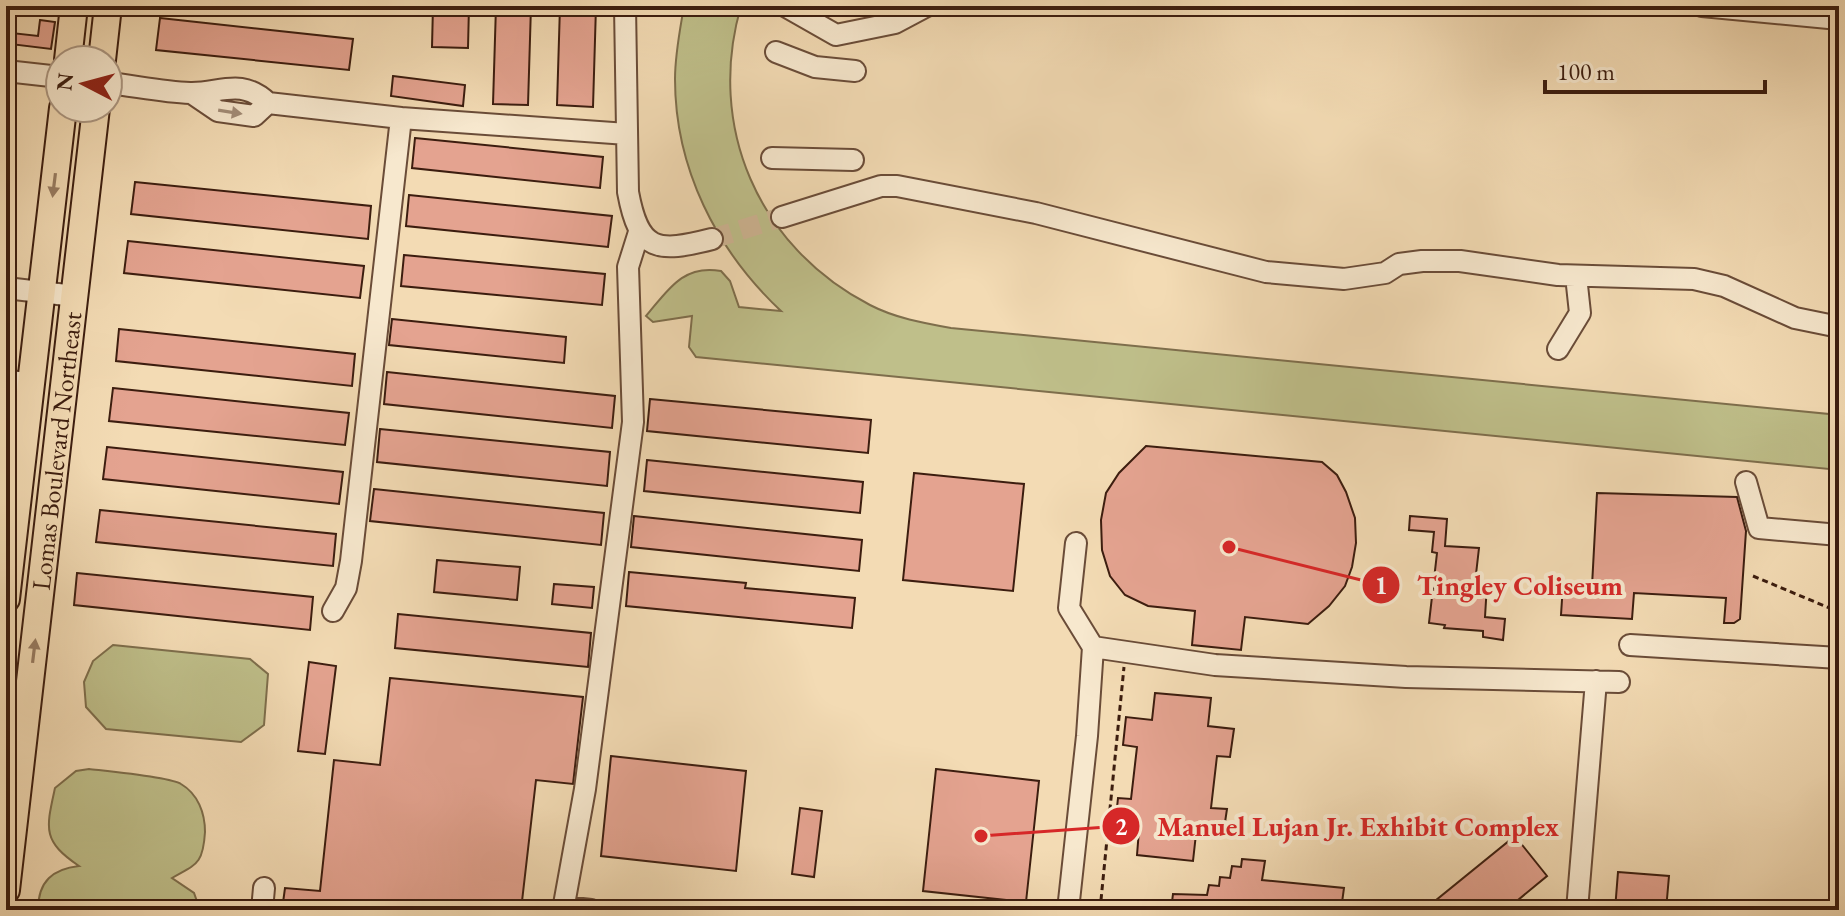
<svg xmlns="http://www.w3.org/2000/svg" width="1845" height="916" font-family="'EB Garamond',serif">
  <rect width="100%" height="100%" fill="#f3dbb4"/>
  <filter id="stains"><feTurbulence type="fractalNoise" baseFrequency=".0025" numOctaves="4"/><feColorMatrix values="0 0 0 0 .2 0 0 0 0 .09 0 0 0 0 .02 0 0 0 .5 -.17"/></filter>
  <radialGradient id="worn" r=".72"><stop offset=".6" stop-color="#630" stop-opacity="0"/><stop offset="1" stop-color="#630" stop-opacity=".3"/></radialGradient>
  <path fill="#bfbf8a" stroke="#7e6e4c" stroke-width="2" d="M684 6H741C706 126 758 247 870 305 895 318 923 323 951 328L1839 415V470L696 357 689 347 692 316 653 322 646 316C668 290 683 264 721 271L730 281 739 307 781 311C716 250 675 168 675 79 675 54 680 30 684 6Z
    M113 645 250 659 268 674 264 725 241 742 106 729 86 707 84 682 93 661Z
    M89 769C106 771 170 777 181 784 198 794 205 813 205 832 203 865 196 864 172 878L194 893 200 910H38C38 881 53 869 79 866 42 841 46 829 55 788L76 771Z"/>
  <path fill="#e4a390" stroke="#3c1d0f" stroke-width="2" d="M433 6H469L468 48 432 47Z
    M496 6H531L528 105 493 104Z
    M560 6H596L593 107 557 105Z
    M160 18 353 39 349 70 156 50Z
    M40 20 55 22 51 49 10 44 12 33 38 36Z
    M393 76 465 85 463 106 391 96Z
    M415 138 603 157 600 188 412 168Z
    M135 182 371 206 368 239 131 214Z
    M409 195 612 216 608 247 406 226Z
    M128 241 364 266 360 298 124 273Z
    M404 255 605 274 602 305 401 286Z
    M392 319 566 337 564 363 389 345Z
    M119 329 355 354 352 386 116 361Z
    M387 372 615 396 612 428 384 404Z
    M113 388 349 413 345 445 109 421Z
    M650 399 871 420 868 453 647 431Z
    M380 429 610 452 607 486 377 462Z
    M1146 446 1322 462 1337 475 1346 492 1355 518 1356 543 1352 567 1345 586 1329 606 1308 624 1245 617 1241 650 1192 645 1195 611 1148 606 1125 595 1110 576 1102 550 1101 520 1106 493 1119 473Z
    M107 447 343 472 339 504 103 479Z
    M647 460 863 482 860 513 644 491Z
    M914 473 1024 484 1013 591 903 580Z
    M374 489 604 513 601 545 370 521Z
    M1597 493 1737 497 1746 531 1740 619 1734 623H1724L1726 598 1634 593 1632 619 1561 615 1563 584 1592 586Z
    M100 510 336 534 333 566 96 542Z
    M634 516 862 540 859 571 631 547Z
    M1410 516 1447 519 1445 546 1479 548 1475 583 1487 584 1485 617 1505 619 1503 640 1483 637V631L1444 628 1445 625 1429 623 1437 553 1432 552 1434 532 1409 530Z
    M437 560 520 567 517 600 434 592Z
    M629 572 746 583 745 588 855 598 852 628 626 606Z
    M77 573 313 597 310 630 74 605Z
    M554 584 594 587 592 608 552 604Z
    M398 614 591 633 588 667 395 648Z
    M309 662 336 666 325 754 298 751Z
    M390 678 583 697 573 784 536 780 521 910H282L285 888 320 891 334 760 380 765Z
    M1155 693 1211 698 1208 726 1234 729 1230 757 1217 756 1211 808 1227 809 1223 836 1196 834 1193 861 1137 855 1139 830 1115 827 1118 798 1131 799 1137 747 1123 745 1126 717 1152 720Z
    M611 756 746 771 736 871 601 856Z
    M936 769 1039 781 1026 902 923 891Z
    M800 808 822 811 814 877 792 874Z
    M1515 836 1547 876 1506 910H1442L1435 901Z
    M1242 859 1265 861 1262 880 1344 888 1341 910H1171L1173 894 1207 895 1209 885 1219 886 1220 877 1230 878 1232 866 1241 867Z
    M1618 872 1669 876 1666 910H1615Z"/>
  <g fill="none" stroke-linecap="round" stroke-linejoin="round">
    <path stroke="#ceb593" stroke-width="20" stroke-dasharray="20 10" stroke-linecap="butt" d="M712 239 782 217"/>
    <g stroke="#6a4c38" stroke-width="24">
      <path id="minor" d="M625 6 628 192C639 252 657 253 712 239
        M785 6 836 35 895 23 927 6
        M1702 6 1839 19
        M776 52 815 67 855 71
        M6 71 60 77
        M108 83C135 86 163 92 190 93 219 94 241 77 268 103L401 118 627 134
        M193 94 218 111 254 116 268 103
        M772 158 853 160
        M782 217 881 186H897L1036 213 1266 272 1344 279 1385 273 1399 264 1422 261H1460L1558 275 1694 279 1724 286 1795 318 1839 327
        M6 288 75 296
        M1558 349 1580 313 1576 276
        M6 381 31 383
        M1746 482 1759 528 1839 535
        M1076 543 1069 608 1093 647
        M333 611 346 588 351 561 401 118
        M1630 645 1839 658
        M564 907 591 910
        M262 910 264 888
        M563 910 585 789 633 422 628 267 639 232
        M1068 910 1087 736 1093 647 1215 665 1406 677 1619 682
        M1577 910 1596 681"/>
    </g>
    <g stroke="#3c1d0f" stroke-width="30">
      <g id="major">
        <path d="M68 60 74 6"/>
        <path d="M102 60 108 6"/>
        <path d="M6 599 63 108"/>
        <path id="s1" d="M6 890 96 108"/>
      </g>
    </g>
    <path stroke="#3c1d0f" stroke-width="3" stroke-dasharray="6 4" stroke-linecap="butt" d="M1753 576 1839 612
      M1100 910 1124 667"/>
    <use href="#minor" stroke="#f7e8ce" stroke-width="20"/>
    <use href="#major" stroke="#f3dbb4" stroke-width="26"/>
  </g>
  <defs><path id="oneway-solid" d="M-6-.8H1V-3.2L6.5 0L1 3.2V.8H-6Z" transform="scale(2)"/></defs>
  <use fill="#a38d78" href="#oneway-solid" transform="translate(230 112) rotate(9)"/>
  <g fill="#987c62">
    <use href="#oneway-solid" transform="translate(54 185) rotate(97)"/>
    <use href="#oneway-solid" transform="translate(34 651) rotate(-83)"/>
  </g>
  <g text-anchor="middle" stroke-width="8" stroke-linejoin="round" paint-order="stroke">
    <g font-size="26" fill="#3c1d0f" stroke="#f7e8ce">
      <text dy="9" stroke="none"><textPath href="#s1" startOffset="442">Lomas Boulevard Northeast</textPath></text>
    </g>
  </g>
  <path fill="none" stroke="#d62828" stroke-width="3" d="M1229 547L1381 585M981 836L1121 826"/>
  <g fill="#d62828" stroke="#f7e8ce" stroke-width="3">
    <circle cx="1229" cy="547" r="8"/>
    <circle cx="981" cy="836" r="8"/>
    <circle cx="1381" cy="585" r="20"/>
    <circle cx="1121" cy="826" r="20"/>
  </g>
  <g font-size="24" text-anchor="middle" font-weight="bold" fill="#fff">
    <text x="1381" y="594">1</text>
    <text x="1121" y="835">2</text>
  </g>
  <g font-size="28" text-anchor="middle" font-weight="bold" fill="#d62828" stroke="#f7e8ce" stroke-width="8" stroke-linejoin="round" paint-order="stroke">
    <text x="1520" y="595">Tingley Coliseum</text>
    <text x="1358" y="836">Manuel Lujan Jr. Exhibit Complex</text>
  </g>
  <rect width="1845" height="916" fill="none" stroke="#f3dbb4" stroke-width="32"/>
  <rect x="8" y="8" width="1829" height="900" fill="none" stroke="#3c1d0f" stroke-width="4"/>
  <rect x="16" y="16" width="1813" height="884" fill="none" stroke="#3c1d0f" stroke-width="2"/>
  <g transform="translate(84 84) rotate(276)"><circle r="38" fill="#f7e8ce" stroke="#ac9782" stroke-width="2"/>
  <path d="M0-6L14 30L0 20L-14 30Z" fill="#8f2418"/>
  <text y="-12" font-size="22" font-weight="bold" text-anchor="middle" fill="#3c1d0f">N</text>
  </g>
  <path d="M1545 80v12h220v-12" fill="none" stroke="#3c1d0f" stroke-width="4"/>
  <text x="1557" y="80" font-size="24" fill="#3c1d0f" stroke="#f7e8ce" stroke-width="6" paint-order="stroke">100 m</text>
  <rect width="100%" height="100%" filter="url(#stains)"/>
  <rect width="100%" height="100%" fill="url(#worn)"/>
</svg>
